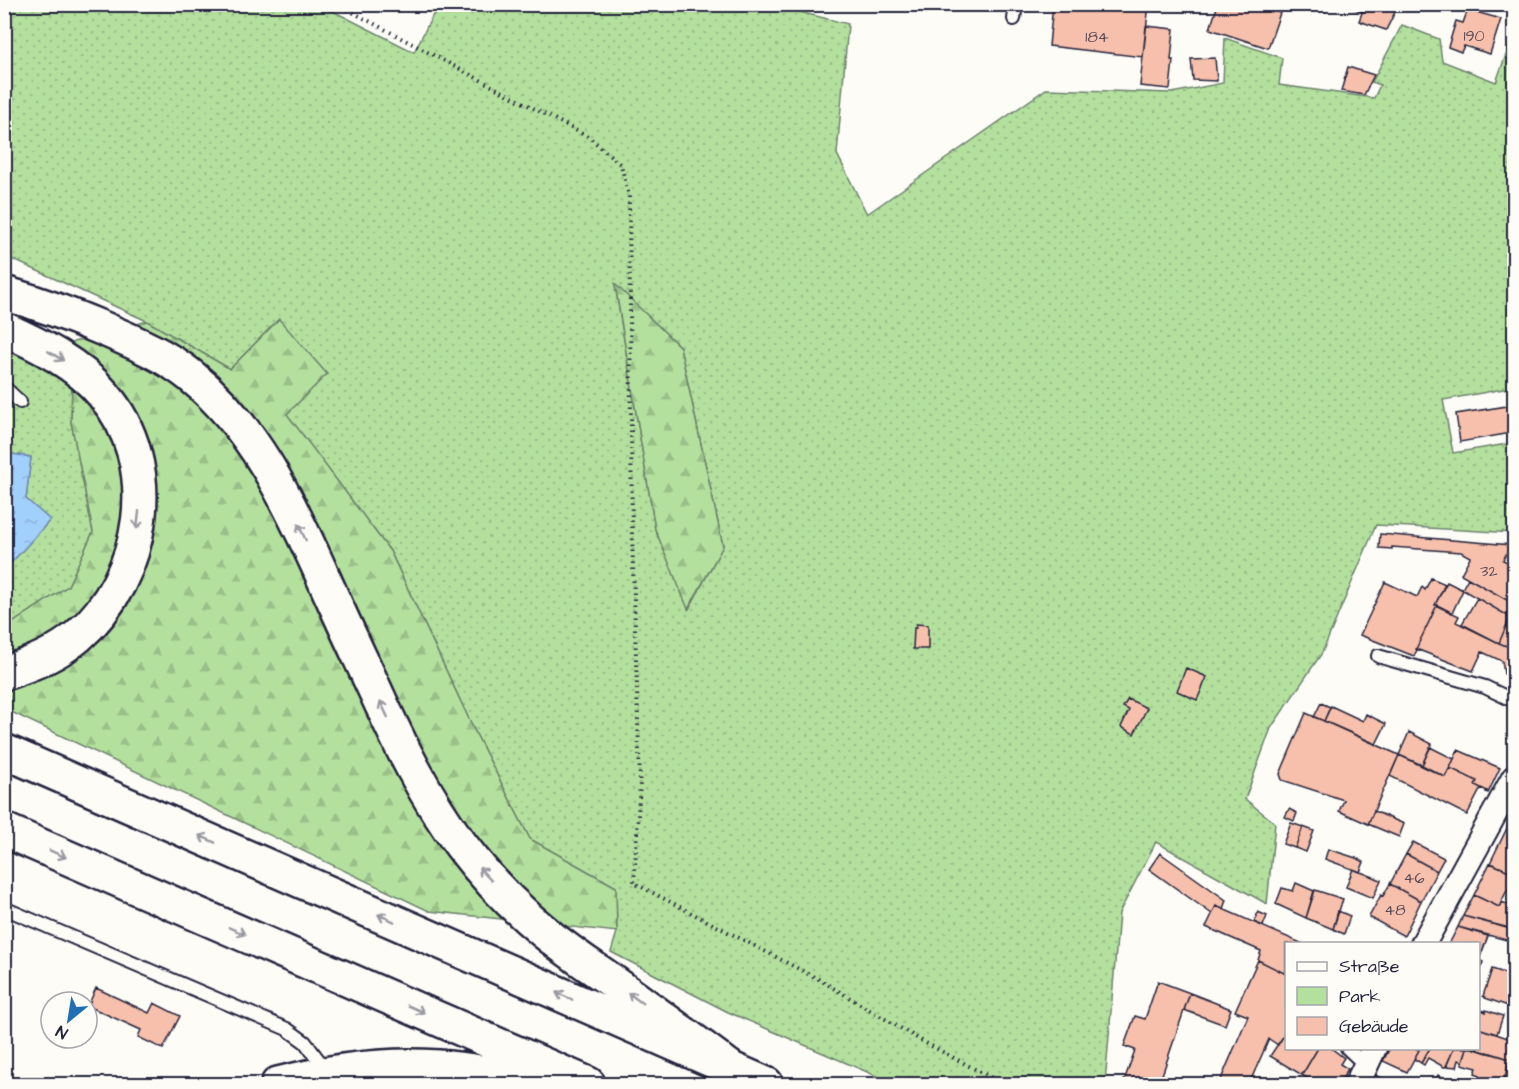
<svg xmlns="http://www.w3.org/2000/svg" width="1519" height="1089" font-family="'Architects Daughter',sans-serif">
  <defs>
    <pattern id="green-dots" width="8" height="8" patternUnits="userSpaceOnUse" patternTransform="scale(1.5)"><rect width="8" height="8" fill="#b4e09e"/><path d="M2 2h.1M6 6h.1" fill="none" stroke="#9ac089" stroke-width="1.8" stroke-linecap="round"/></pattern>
    <pattern id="forest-firs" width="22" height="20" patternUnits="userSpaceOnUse" patternTransform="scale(1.5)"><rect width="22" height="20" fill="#b4e09e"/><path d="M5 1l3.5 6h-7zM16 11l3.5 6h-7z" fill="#9ac089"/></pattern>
    <pattern id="water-ripples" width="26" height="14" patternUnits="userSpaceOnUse" patternTransform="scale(1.5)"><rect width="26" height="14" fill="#a2d0fd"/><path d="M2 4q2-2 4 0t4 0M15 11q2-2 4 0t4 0" fill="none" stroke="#8bb2da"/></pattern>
  </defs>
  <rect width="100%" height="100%" fill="#fdfcf7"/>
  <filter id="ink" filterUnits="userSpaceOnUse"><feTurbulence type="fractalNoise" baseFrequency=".0167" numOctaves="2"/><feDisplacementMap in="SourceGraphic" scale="12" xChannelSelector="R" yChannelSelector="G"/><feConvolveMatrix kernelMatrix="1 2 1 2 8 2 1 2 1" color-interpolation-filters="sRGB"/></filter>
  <g filter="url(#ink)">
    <path fill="url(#green-dots)" stroke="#6b816c" stroke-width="1.5" fill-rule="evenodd" d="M5 5H321L414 52 438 5H772L848 24 837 154 867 214 1046 89 1172 93 1223 83 1225 38 1282 58 1279 85 1374 98 1380 85 1372 82 1402 25 1439 39 1442 61 1496 82 1514 33V387L1443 400 1453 453 1514 443V533L1376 525 1322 653 1271 728 1245 799 1275 823 1267 904 1156 842 1119 913 1105 1084H895L728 1012 611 952 617 932 616 887 530 839 476 734 390 551 286 414 279 319 230 369 147 321 5 256ZM615 285 680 347 723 546 689 609 655 529Z
      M5 346 41 361 72 383 71 422 93 532 68 586 5 628V569L23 550 50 520 26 499 31 457 5 453Z"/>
    <path fill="url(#forest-firs)" stroke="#6b816c" stroke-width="1.5" d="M615 284 680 347 723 546 688 609 655 529Z
      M279 319 327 374 287 414 390 551 476 734 530 839 616 887 617 932 429 911 5 709V628L68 586 93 532 71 422 73 342 147 321 230 369Z"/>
    <path fill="url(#water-ripples)" stroke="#6f8aaf" stroke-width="1.5" d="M5 453 31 457 26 499 50 520 23 550 5 569Z"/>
    <path fill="#f7c0ac" stroke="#22223b" stroke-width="1.5" d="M1053 4H1149L1143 57 1049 46Z
      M1218 4H1256L1280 13 1268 48 1210 29Z
      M1308 4H1328L1325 11Z
      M1342 4H1365L1363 12Z
      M1365 4H1399L1386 30 1359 21Z
      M1469 10 1501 19 1490 54 1464 46 1461 52 1448 47 1456 21 1463 23 1467 12Z
      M1146 26 1174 29 1171 60H1173L1170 89 1140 86Z
      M1215 58 1217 81 1193 80 1191 59Z
      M1348 67 1374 75 1364 95 1341 91Z
      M1514 405V427L1511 433 1460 442 1456 414Z
      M1380 534 1511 545 1503 560 1514 566V604L1461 574 1470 557 1461 552 1392 547V549L1379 548Z
      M1431 578 1445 584 1435 605H1437L1416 649 1417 650 1414 656 1360 635 1385 582 1417 597 1422 587 1425 590Z
      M1468 578 1514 604 1508 616 1463 590 1462 589Z
      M1447 582 1463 590 1452 613 1435 605Z
      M1477 598 1510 617 1499 643 1462 624Z
      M1437 605 1459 616 1456 622 1499 643 1514 649V660L1506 675 1504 674 1502 661 1482 652 1473 671 1416 649Z
      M1510 617 1514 621V649L1499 643Z
      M916 624 928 625V649H913L914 628H916Z
      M1514 660V680L1506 675Z
      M1186 668 1207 677 1197 700 1177 691Z
      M1128 699 1147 708 1134 734 1121 727 1129 710 1123 707Z
      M1321 703 1330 707 1324 721 1314 717Z
      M1331 706 1363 721 1366 714 1386 724 1376 744 1324 721Z
      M1306 713 1399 755 1368 824 1339 811 1344 800 1282 780 1280 774Z
      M1409 732 1432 744 1422 765 1399 755Z
      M1430 747 1454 759 1445 777 1422 765Z
      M1458 750 1500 768 1488 793 1486 792 1487 791 1475 785 1477 781 1450 768Z
      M1399 755 1445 777 1450 768 1477 781 1475 785 1481 788 1467 815 1390 776Z
      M1289 809 1297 813 1294 821 1285 817Z
      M1374 811 1404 824 1399 837 1368 824Z
      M1511 820 1514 821V873L1490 863Z
      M1291 823 1303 827 1295 848 1283 844Z
      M1303 827 1314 831 1306 852 1295 848Z
      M1413 842 1444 858 1437 871 1406 854Z
      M1328 849 1356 858 1364 862 1360 872 1325 859Z
      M1160 853 1226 900 1223 909 1216 906 1212 914 1149 869Z
      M1406 854 1437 871 1421 901 1390 884Z
      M1490 863 1514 873V894L1507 890 1499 907 1474 895Z
      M1353 869 1381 880 1373 898 1346 887Z
      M1296 883 1314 891 1306 918 1276 904 1282 888 1293 891Z
      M1390 884 1421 901 1404 936 1369 917 1381 895 1383 896Z
      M1315 890 1343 899 1333 929 1306 918Z
      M1474 895 1499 907 1502 902 1514 908 1513 929 1463 916Z
      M1216 906 1303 944H1286V974L1258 960 1261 951 1206 927Z
      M1338 911 1350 916 1344 934 1333 929Z
      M1258 912 1267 916 1263 926 1254 922Z
      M1463 916 1514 930V942L1458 927Z
      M1458 927 1488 936 1479 960 1483 962 1481 967 1478 966V944H1449Z
      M1258 960 1286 974V1032L1278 1045 1269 1039 1249 1084H1219L1248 1016 1235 1011Z
      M1492 969 1514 976V984L1508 1006 1485 998V997L1483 996Z
      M1158 981 1190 993 1159 1084H1133L1124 1081 1135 1050 1124 1046 1135 1016 1145 1019Z
      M96 988 149 1013 154 1003 180 1016 163 1049 138 1037 141 1030 88 1006Z
      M1190 993 1231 1009 1225 1025 1184 1010Z
      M1482 1010 1486 1012V1010L1503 1016 1497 1034 1478 1028V1021Z
      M1478 1028 1514 1040V1046L1510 1059 1472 1048H1478Z
      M1286 1032V1048H1318L1302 1075 1270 1056Z
      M1318 1048H1331L1344 1058 1340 1064 1348 1069 1339 1084H1317L1302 1075Z
      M1390 1048H1415L1419 1050 1407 1072 1383 1061Z
      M1415 1048H1430L1421 1063 1414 1059 1419 1050Z
      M1430 1048H1454L1446 1067H1444L1428 1058 1424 1065 1421 1063Z
      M1454 1048H1467L1463 1062 1459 1060 1457 1067 1446 1066Z
      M1467 1048H1472L1487 1053 1488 1052 1510 1059 1503 1084H1487L1478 1082 1480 1075 1475 1073 1477 1068 1462 1064Z
      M1510 1059 1514 1061V1068L1508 1066Z
      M1375 1075 1396 1084H1371Z
      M1438 1075 1453 1082 1452 1084H1434Z"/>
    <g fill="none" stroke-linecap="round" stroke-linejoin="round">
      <g stroke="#22223b" stroke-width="16">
        <path id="service" d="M1014 19 1016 4
          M4 387 20 402
          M1378 656 1485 687 1514 701
          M4 908 287 1029 305 1042 326 1070
          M1347 1048 1366 1066"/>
      </g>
      <g stroke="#22223b" stroke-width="28">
        <path id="minor" d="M1423 944 1514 778
          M1357 1084 1374 1048"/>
      </g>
      <g stroke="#22223b" stroke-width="38">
        <path id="motorway" d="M4 293C38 303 71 315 104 329 134 342 165 355 191 376 253 426 287 498 319 568 337 609 356 649 375 690 399 743 425 797 461 845 492 886 533 926 576 956 588 965 601 973 612 981 653 1011 693 1040 733 1070
          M4 329C40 345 78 364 103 394 164 464 145 578 78 636 57 654 30 665 4 673
          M4 751 766 1084
          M4 830 588 1084
          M278 1084C329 1071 387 1063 439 1067 474 1070 510 1077 544 1084"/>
      </g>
      <path stroke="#22223b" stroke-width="4" stroke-dasharray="1.5 4.5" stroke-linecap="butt" d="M337 4 590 138 621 165 629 196 632 535 640 782 634 883 820 980 922 1041 1003 1084"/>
      <use href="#service" stroke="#fdfcf7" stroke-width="12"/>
      <use href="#minor" stroke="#fdfcf7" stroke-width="24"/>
      <use href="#motorway" stroke="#fdfcf7" stroke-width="33"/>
    </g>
    <defs><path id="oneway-shaft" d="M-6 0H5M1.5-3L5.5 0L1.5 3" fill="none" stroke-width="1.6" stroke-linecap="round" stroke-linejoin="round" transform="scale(1.5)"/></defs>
    <g stroke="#9a9aa2">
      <use href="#oneway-shaft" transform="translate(56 356) rotate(31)"/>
      <use href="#oneway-shaft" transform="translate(138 520) rotate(97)"/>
      <use href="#oneway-shaft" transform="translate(302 532) rotate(-115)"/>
      <use href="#oneway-shaft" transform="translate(384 709) rotate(-115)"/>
      <use href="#oneway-shaft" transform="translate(207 839) rotate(-156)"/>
      <use href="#oneway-shaft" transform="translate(58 854) rotate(24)"/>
      <use href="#oneway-shaft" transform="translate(485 874) rotate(-133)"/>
      <use href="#oneway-shaft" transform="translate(386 918) rotate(-156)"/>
      <use href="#oneway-shaft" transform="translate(237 931) rotate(24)"/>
      <use href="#oneway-shaft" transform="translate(564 996) rotate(-156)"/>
      <use href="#oneway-shaft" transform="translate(635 998) rotate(-144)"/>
      <use href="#oneway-shaft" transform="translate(416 1009) rotate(24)"/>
    </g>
  </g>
  <g text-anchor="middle" stroke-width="4.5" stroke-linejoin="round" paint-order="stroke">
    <g font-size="16" fill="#574a57">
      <text x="1474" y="41">190</text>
      <text x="1097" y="42">184</text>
      <text x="1489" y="576">32</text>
      <text x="1414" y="883">46</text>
      <text x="1395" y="915">48</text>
    </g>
  </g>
  <rect width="1519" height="1089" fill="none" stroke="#fdfcf7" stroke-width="24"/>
  <rect x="12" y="12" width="1495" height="1065" fill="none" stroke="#22223b" stroke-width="2" filter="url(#ink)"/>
  <rect x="1285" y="942" width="195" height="108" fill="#fdfcf7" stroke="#a5a5ac" stroke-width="1.5"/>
  <rect x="1297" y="962" width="30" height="9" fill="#fdfcf7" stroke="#a5a5ac" stroke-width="1.5"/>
  <text x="1339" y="972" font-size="18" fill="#22223b">Straße</text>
  <rect x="1297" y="987" width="30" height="18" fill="#b4e09e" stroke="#a5a5ac" stroke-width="1.5"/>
  <text x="1339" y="1002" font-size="18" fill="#22223b">Park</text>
  <rect x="1297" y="1017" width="30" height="18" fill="#f7c0ac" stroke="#a5a5ac" stroke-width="1.5"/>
  <text x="1339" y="1032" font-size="18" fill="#22223b">Gebäude</text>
  <g transform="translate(69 1020) rotate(210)"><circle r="28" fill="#fdfcf7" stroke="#a5a5ac" stroke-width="1.5"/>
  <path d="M0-4.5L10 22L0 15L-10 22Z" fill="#1f6fb2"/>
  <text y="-9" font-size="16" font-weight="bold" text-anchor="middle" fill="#22223b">N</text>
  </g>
</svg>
